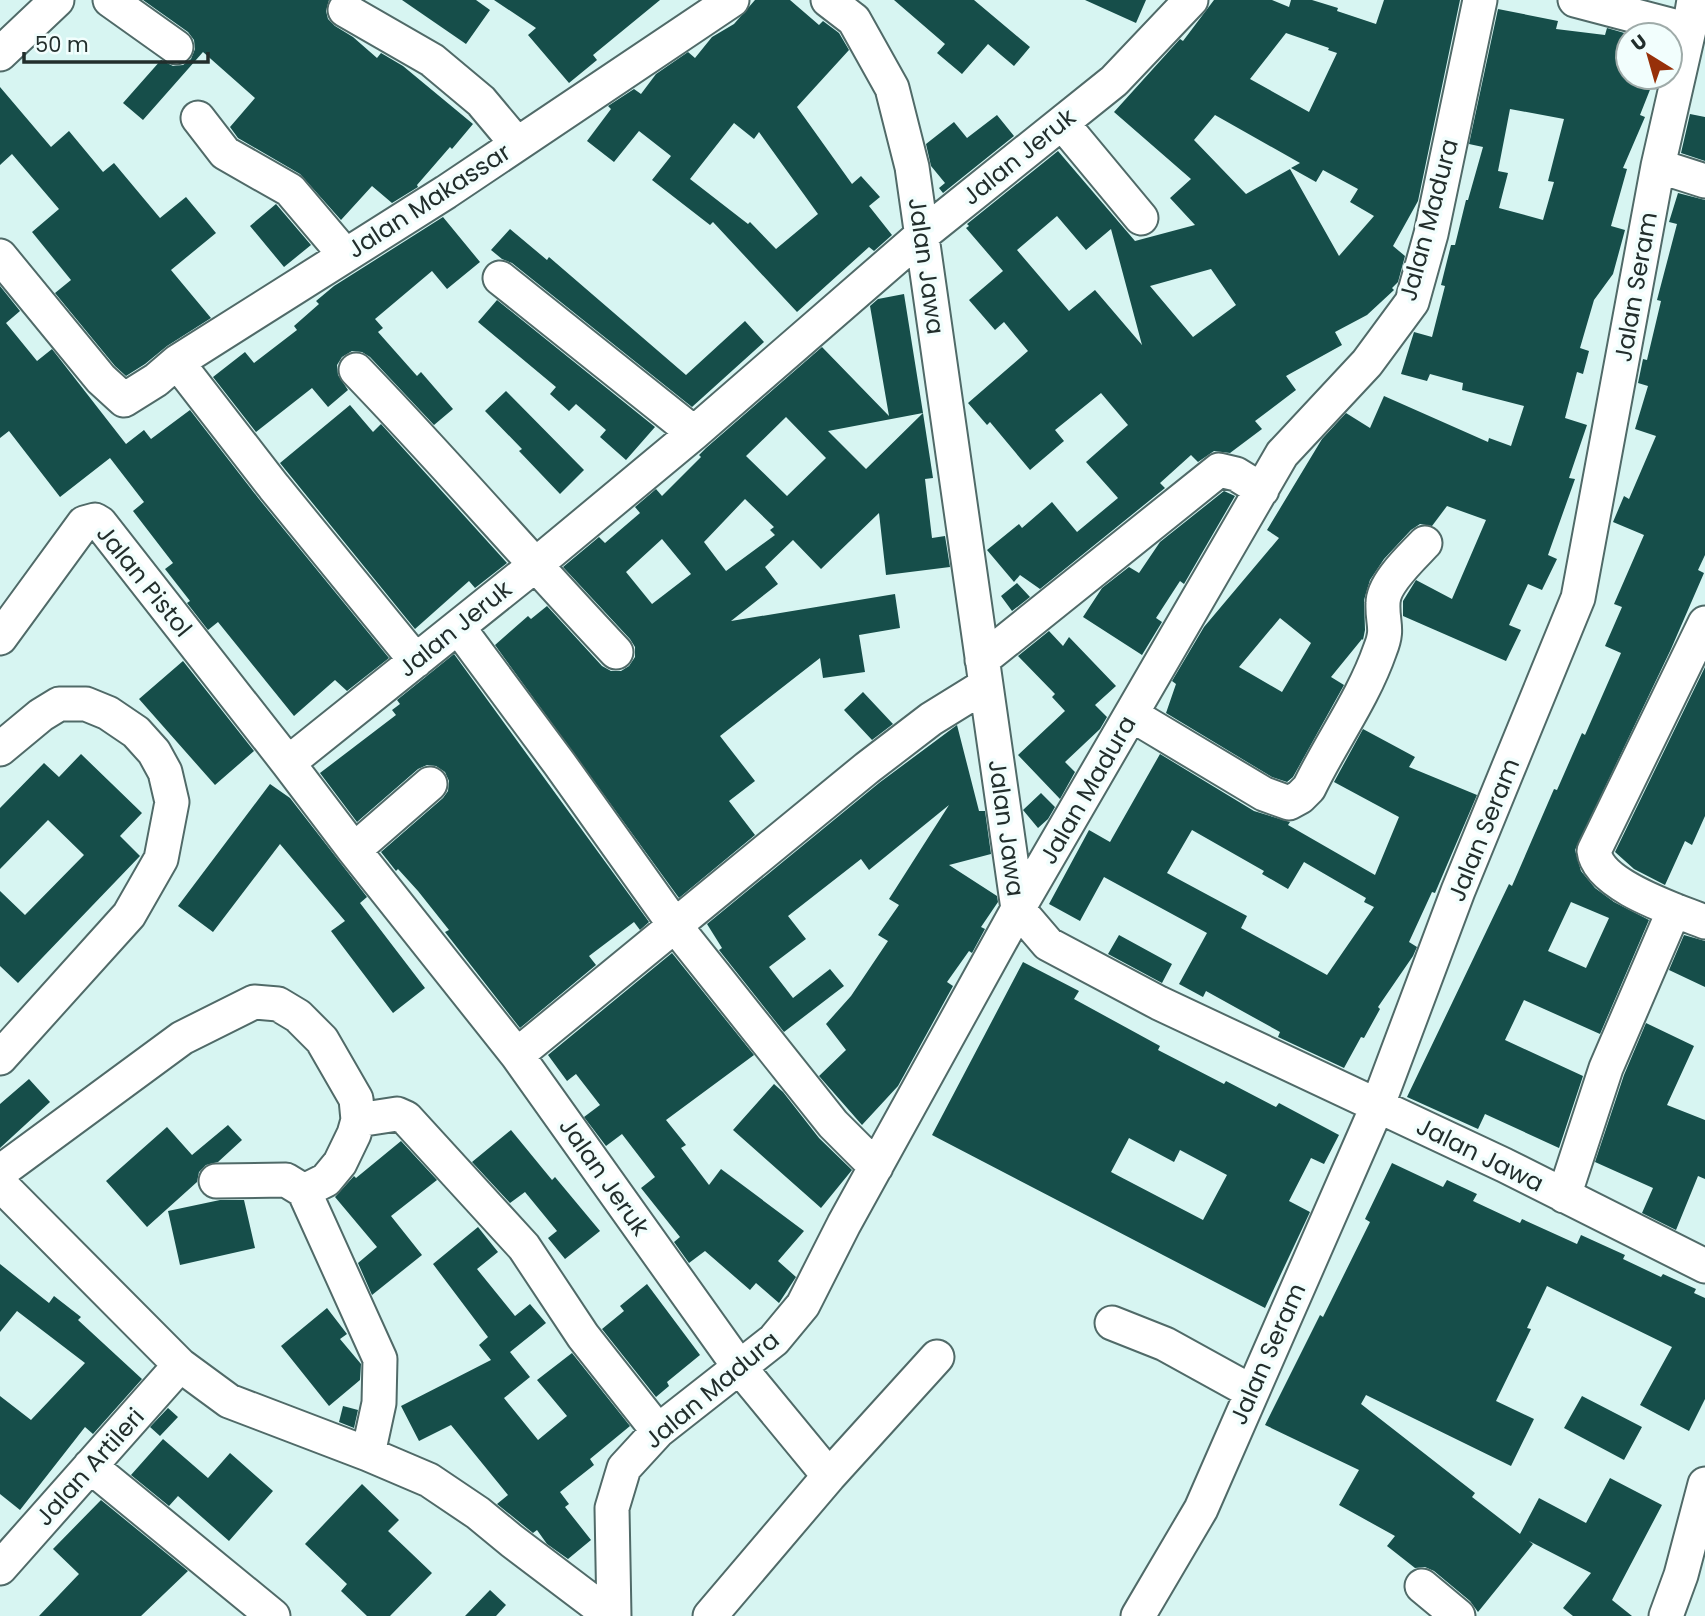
<svg xmlns="http://www.w3.org/2000/svg" width="1705" height="1616" font-family="Poppins,sans-serif">
  <rect width="100%" height="100%" fill="#d7f5f2"/>
  <path fill="#164e4a" fill-rule="evenodd" d="M143 0H329L326 11 328 19 335 26 353 37 377 58 381 53 403 66 473 124 452 149 450 147 417 185 418 187 392 203 372 186 341 220 300 174 238 138 230 127 255 98 203 52 143 120 123 103 161 60 173 66 183 65 191 59 195 49 194 40 188 32Z
    M402 0H476L490 10 466 44Z
    M494 0H660L593 55 597 60 569 83 528 35 536 28Z
    M755 0H790L819 25 823 21 839 33 849 50 797 107 852 184 861 176 880 197 869 206 892 235 874 251 869 247 797 312 713 222 710 225 652 180 671 156 639 131 614 162 587 141 611 109 608 106 634 89 641 94 656 74 688 52 695 58 712 37 734 24ZM734 123 754 139 759 132 818 214 776 249 750 222 748 224 690 179Z
    M894 0H974L1030 47 1014 66 988 44 962 74 937 53 945 44Z
    M1085 0H1146L1136 23Z
    M1214 0H1272L1289 7 1291 0H1312L1338 8 1337 11 1376 24 1384 0H1460L1418 201 1393 246 1405 256 1398 282 1392 288 1394 290 1367 315 1335 332 1342 345 1286 376 1296 390 1255 421 1262 429 1230 453 1214 451 1198 462 1191 455 1160 483 1165 488 1040 589 1020 575 1014 582 987 550 1019 524 1022 528 1052 502 1077 532 1118 498 1086 462 1128 425 1101 393 1055 430 1064 441 1030 470 990 422 987 425 968 403 1028 351 1004 322 995 330 969 300 1003 271 966 228 969 226 967 224 1058 151 1135 241 1195 225 1170 198 1191 179 1114 112 1180 39 1183 41ZM1286 33 1329 48 1328 50 1337 53 1309 112 1250 79ZM1215 115 1300 163 1291 168 1316 182 1323 170 1358 189 1350 202 1374 216 1339 256 1290 169 1246 194 1194 140ZM1057 216 1086 250 1111 229 1142 345 1095 290 1069 311 1017 250ZM1211 269 1236 305 1193 337 1150 286Z
    M1498 9 1558 21 1556 29 1605 35 1607 28 1628 34V77H1655L1640 115 1645 117 1623 168 1627 169 1611 226 1625 230 1613 274 1594 300 1580 348 1589 351 1583 374 1577 372 1565 418 1587 425 1569 478 1575 479 1548 555 1557 559 1542 590 1528 584 1509 625 1521 630 1506 661 1403 616V601L1416 580 1452 599 1486 520 1447 506 1432 526 1420 524 1411 530 1384 559 1370 580 1364 600 1365 630 1363 640 1362 639 1331 677 1344 685 1293 777 1287 782 1272 777 1166 713 1176 684 1172 681 1204 627 1279 538 1267 530 1322 439 1346 413 1370 428 1384 396 1488 442 1489 438 1511 446 1524 406 1462 390 1463 383 1430 374 1427 381 1401 374 1414 332 1432 337 1445 286 1441 285 1451 245H1455L1466 200H1468L1483 147 1469 144ZM1510 109 1564 119 1548 181 1554 182 1543 220 1499 208 1508 173 1498 171ZM1280 618 1311 643 1282 692 1239 667Z
    M0 87 51 147 69 131 103 172 114 163 160 218 186 197 216 233 171 270 211 318 167 346 145 364 126 376 115 366 55 293 71 280 32 232 59 209 12 154 0 165Z
    M1690 114 1705 117V161L1681 153Z
    M997 115 1014 136 943 193 939 188 945 183 931 166 926 144 954 122 967 138Z
    M1678 193 1705 200V555L1698 570 1704 573 1671 649 1575 850 1581 871 1595 888 1614 902 1649 920 1600 1034 1524 1000 1505 1040 1583 1076 1559 1148 1485 1114 1478 1129 1407 1097 1509 884 1512 886 1554 789 1557 790 1582 733 1585 735 1621 653 1605 646 1622 607 1614 604 1644 535 1613 522 1624 496 1629 499 1656 436 1635 429 1648 386 1638 383 1643 359 1647 360 1661 301 1657 300 1677 224 1669 222ZM1571 902 1609 918 1586 968 1548 951Z
    M276 204 311 245 284 267 250 226Z
    M443 217 480 262 447 289 432 271 375 319 383 328 378 332 417 376 421 372 453 409 434 425 370 357 362 352 352 351 342 357 337 365 338 375 348 390 328 407 312 388 256 432 213 377 245 352 254 363 297 330 294 326 319 304 316 301 334 286Z
    M510 229 547 260 549 257 686 375 745 321 764 342 692 407 512 263 502 259 491 250Z
    M0 286 20 311 6 323 37 361 52 349 126 444 144 430 151 439 190 410 259 499 389 658 347 691 335 680 294 716 218 622 208 630 187 603 190 601 165 569 173 563 133 511 144 502 110 458 60 497 9 431 0 438Z
    M904 294 923 413 828 431 866 469 923 413 933 478 925 479 932 538 945 536 950 567 886 575 879 513 821 569 793 540 765 567 778 584 731 621 895 594 900 628 859 635 865 672 823 678 820 658 720 736 755 781 729 801 755 835 679 898 495 645 528 616 531 619 547 606 602 666 611 671H621L629 666 635 657V647L630 639 563 567 599 537 605 543 640 513 635 507 656 489 662 496 701 457 699 455 706 448 822 347 889 416 870 306 878 299ZM786 417 826 458 787 496 746 456ZM745 499 774 527 770 530 775 535 726 571 704 542ZM662 539 691 574 652 604 626 572Z
    M497 300 655 427 626 460 600 437 606 430 576 404 569 411 550 394 556 387 478 322Z
    M506 391 584 470 560 494 519 451 522 449 485 411Z
    M350 405 373 432 381 424 507 563 475 588 469 581 415 629 280 463Z
    M1224 491 1235 496 1184 584 1180 581 1156 618 1162 622 1142 655 1083 617 1102 588 1129 567 1139 573 1160 542Z
    M1017 583 1030 597 1012 611 1001 596Z
    M1049 631 1063 646 1069 637 1116 686 1095 705 1107 717 1100 729 1065 762 1075 772 1060 799 1018 755 1065 711 1052 697 1055 694 1018 656Z
    M454 654 649 922 640 930 634 922 589 956 596 965 520 1028 445 932 449 930 418 891 398 869 396 871 381 852 443 798 448 791 449 781 445 772 436 766 427 765 418 769 357 822 320 773 396 715 392 710 400 704 397 700Z
    M183 661 254 751 215 785 139 699Z
    M1705 667V816L1692 845 1685 841 1665 885 1634 869 1615 852Z
    M863 692 893 724 872 740 844 710Z
    M957 725 979 811H985L991 854 949 865 997 896 998 902 981 927 985 929 972 953 969 951 947 982 953 986 898 1086 862 1125 819 1076 846 1050 826 1024 851 996 888 941 878 935 899 905 889 899 949 805 869 870 861 859 788 916 806 939 769 967 793 998 830 969 844 986 784 1032 719 950 722 948 707 924 879 783Z
    M1363 729 1415 757 1409 767 1477 795 1435 893 1432 892 1409 942 1417 947 1413 956 1378 1007 1380 1009 1364 1038 1361 1037 1344 1068 1278 1037 1280 1032 1206 991 1203 997 1179 984 1207 933 1104 877 1080 921 1049 904 1089 830 1110 842 1160 754 1254 811 1290 822 1288 825 1375 875 1399 817 1334 782ZM1192 830 1264 871 1262 874 1288 889 1304 862 1366 898 1364 902 1374 907 1327 975 1241 928 1247 916 1167 873Z
    M81 754 142 813 120 836 140 856 18 983 0 966V891L25 915 84 855 48 820 0 869V808L44 763 59 777Z
    M270 784 290 798 367 897 360 903 425 988 393 1013 331 931 345 921 280 844 213 932 178 906Z
    M1041 793 1055 807 1048 819 1038 828 1023 810Z
    M1119 935 1172 964 1162 983 1108 954Z
    M1684 935 1705 941V987L1669 970Z
    M672 953 754 1055 666 1120 686 1145 681 1148 709 1185 721 1169 804 1231 778 1261 796 1277 779 1303 756 1283 750 1290 705 1251 689 1263 674 1242 680 1237 641 1188 655 1177 622 1134 606 1146 584 1117 600 1105 576 1074 567 1081 548 1055Z
    M1023 962 1079 991 1074 999 1160 1046 1158 1050 1224 1084 1226 1081 1276 1107 1279 1103 1339 1135 1324 1164 1311 1158 1289 1201 1310 1212 1265 1308 932 1135ZM1129 1138 1174 1162 1180 1150 1227 1175 1203 1220 1111 1172Z
    M1646 1023 1694 1046 1667 1105 1705 1120V1179L1698 1176 1676 1230 1642 1213 1653 1188 1595 1162 1624 1075Z
    M29 1079 50 1102 0 1148V1104Z
    M774 1084 783 1092 819 1138 852 1170 821 1208 733 1130Z
    M228 1125 242 1140 218 1162 206 1165 199 1172 197 1182 147 1227 106 1181 167 1127 192 1155Z
    M511 1130 552 1180 555 1177 600 1231 565 1259 548 1238 557 1231 525 1192 510 1203 472 1162Z
    M401 1141 437 1180 391 1216 422 1255 372 1295 358 1263 377 1247 335 1197 354 1176 356 1178Z
    M1392 1163 1443 1187 1447 1180 1477 1194 1473 1201 1520 1223 1522 1219 1577 1244 1581 1235 1625 1255 1623 1259 1661 1277 1663 1274 1696 1289 1694 1293 1705 1298V1399L1689 1431 1640 1405 1672 1347 1547 1286 1527 1328 1531 1329 1496 1401 1534 1419 1511 1466 1366 1395 1361 1404 1475 1493 1472 1497 1520 1534 1539 1498 1586 1523 1610 1478 1662 1505 1612 1600 1632 1616H1573L1563 1608 1591 1573 1529 1541 1533 1544 1478 1612 1470 1601 1434 1571 1425 1567 1415 1568 1387 1546 1395 1536 1339 1505 1359 1470 1265 1425 1320 1315 1323 1317 1370 1222 1365 1219Z
    M220 1200H244L255 1248 180 1265 168 1211Z
    M478 1227 498 1252 477 1269 515 1316 530 1304 546 1323 510 1352 530 1377 504 1398 538 1440 567 1416 537 1380 572 1353 630 1426 590 1459 594 1465 560 1492 569 1504 565 1507 591 1540 568 1559 547 1544 537 1530 533 1533 497 1504 508 1495 451 1425 419 1441 401 1406 491 1360 479 1345 488 1337 433 1264Z
    M0 1264 49 1303 54 1296 81 1317 78 1320 142 1379 93 1434 85 1427 20 1510 0 1494V1396L31 1420 85 1363 17 1311 0 1332Z
    M647 1284 700 1355 667 1382 669 1386 656 1397 602 1329 624 1311 620 1306Z
    M327 1308 347 1334 340 1339 361 1364 360 1380 329 1406 281 1346Z
    M1582 1396 1642 1427 1624 1460 1564 1428Z
    M343 1406 358 1410 354 1428 339 1422Z
    M168 1408 178 1417 160 1436 150 1427Z
    M163 1439 208 1478 230 1453 273 1491 229 1541 178 1496 169 1506 131 1475Z
    M362 1484 399 1520 388 1531 432 1573 390 1616H367L341 1591 347 1584 305 1544Z
    M101 1500 188 1571 141 1616H39L79 1574 53 1549Z
    M490 1590 506 1605 496 1616H465Z"/>
  <g fill="none" stroke-linecap="round" stroke-linejoin="round">
    <g stroke="#506a68" stroke-width="37">
      <path id="minor" d="M110 0 176 47
        M828 0 854 20 892 88 912 167 1018 909 1048 944 1159 1003 1504 1165 1705 1266
        M1575 0 1689 30
        M345 10 432 60 481 101 517 144
        M0 54 57 0
        M198 118 225 153 290 190 345 255
        M1062 123 1141 218
        M1658 166 1705 181
        M0 256 101 379 124 400 156 380 177 362 446 192 732 0
        M500 278 694 433
        M177 362 274 487 416 661
        M356 370C445 462 528 559 616 652
        M1705 623 1594 851C1598 886 1676 910 1705 922
        M458 627 559 763 676 927 833 1124 876 1167
        M0 638 84 523 95 520 100 523 288 763
        M982 660 1219 470 1236 474 1262 490
        M1132 715 1264 794 1289 803 1300 797 1309 788C1331 742 1363 699 1380 650 1389 628 1382 624 1383 603 1383 583 1412 557 1425 543
        M0 749 41 715 59 704H86L108 713 136 732 154 752 165 772 172 802 161 859 129 915 0 1058
        M354 850 430 784
        M517 1055 867 768 931 719 986 685
        M358 1120 397 1114 406 1118 524 1247 583 1336 658 1431
        M0 1172 182 1038 254 1002 278 1004 298 1016 322 1040 356 1099 358 1120 354 1134 340 1163 326 1180 304 1191
        M216 1181 286 1180 304 1191 380 1359 379 1403 368 1454
        M0 1184 180 1365 229 1401 368 1454 429 1480 478 1513 512 1541 611 1616
        M1564 1196 1606 1068 1674 910
        M1112 1323 1165 1344 1252 1392
        M90 1466 273 1616
        M829 1476 740 1368 517 1055 354 850 288 763 534 566 694 433 922 235 1114 81 1191 0
        M0 1568 180 1365
        M1422 1586 1458 1616
        M614 1616 612 1508 624 1468 658 1431 774 1340 803 1305 844 1224 1018 909 1282 454 1367 363 1412 302 1431 234 1480 0
        M710 1616 829 1476 937 1357
        M1138 1616 1201 1509 1377 1107 1458 891 1578 598 1658 166 1689 30 1694 0
        M1666 1616 1681 1575 1705 1484"/>
    </g>
    <use href="#minor" stroke="#fff" stroke-width="33"/>
  </g>
  <g text-anchor="middle" stroke-width="7" stroke-linejoin="round" paint-order="stroke">
    <g font-size="24" fill="#222e2c" stroke="#f2fefd">
      <text transform="translate(1019 157) rotate(-39)" y="8">Jalan Jeruk</text>
      <text transform="translate(429 201) rotate(-33)" y="8">Jalan Makassar</text>
      <text transform="translate(1429 220) rotate(-75)" y="8">Jalan Madura</text>
      <text transform="translate(926 266) rotate(82)" y="8">Jalan Jawa</text>
      <text transform="translate(1636 287) rotate(-80)" y="8">Jalan Seram</text>
      <text transform="translate(144 581) rotate(51)" y="8">Jalan Pistol</text>
      <text transform="translate(455 629) rotate(-39)" y="8">Jalan Jeruk</text>
      <text transform="translate(1088 790) rotate(-60)" y="8">Jalan Madura</text>
      <text transform="translate(1006 828) rotate(82)" y="8">Jalan Jawa</text>
      <text transform="translate(1484 830) rotate(-68)" y="8">Jalan Seram</text>
      <text transform="translate(1480 1155) rotate(26)" y="8">Jalan Jawa</text>
      <text transform="translate(604 1177) rotate(55)" y="8">Jalan Jeruk</text>
      <text transform="translate(1268 1354) rotate(-66)" y="8">Jalan Seram</text>
      <text transform="translate(712 1390) rotate(-40)" y="8">Jalan Madura</text>
      <text transform="translate(90 1467) rotate(-48)" y="8">Jalan Artileri</text>
    </g>
  </g>
  <g transform="translate(1649 56) rotate(323)"><circle r="33" fill="#f2fefd" stroke="#9faba9" stroke-width="2"/>
  <path d="M0-5L12 26L0 18L-12 26Z" fill="#973009"/>
  <text y="-10" font-size="19" font-weight="bold" text-anchor="middle" fill="#222e2c">U</text>
  </g>
  <path d="M24 52v10h184v-10" fill="none" stroke="#222e2c" stroke-width="3.5"/>
  <text x="35" y="52" font-size="21" fill="#222e2c" stroke="#f2fefd" stroke-width="5" paint-order="stroke">50 m</text>
</svg>
